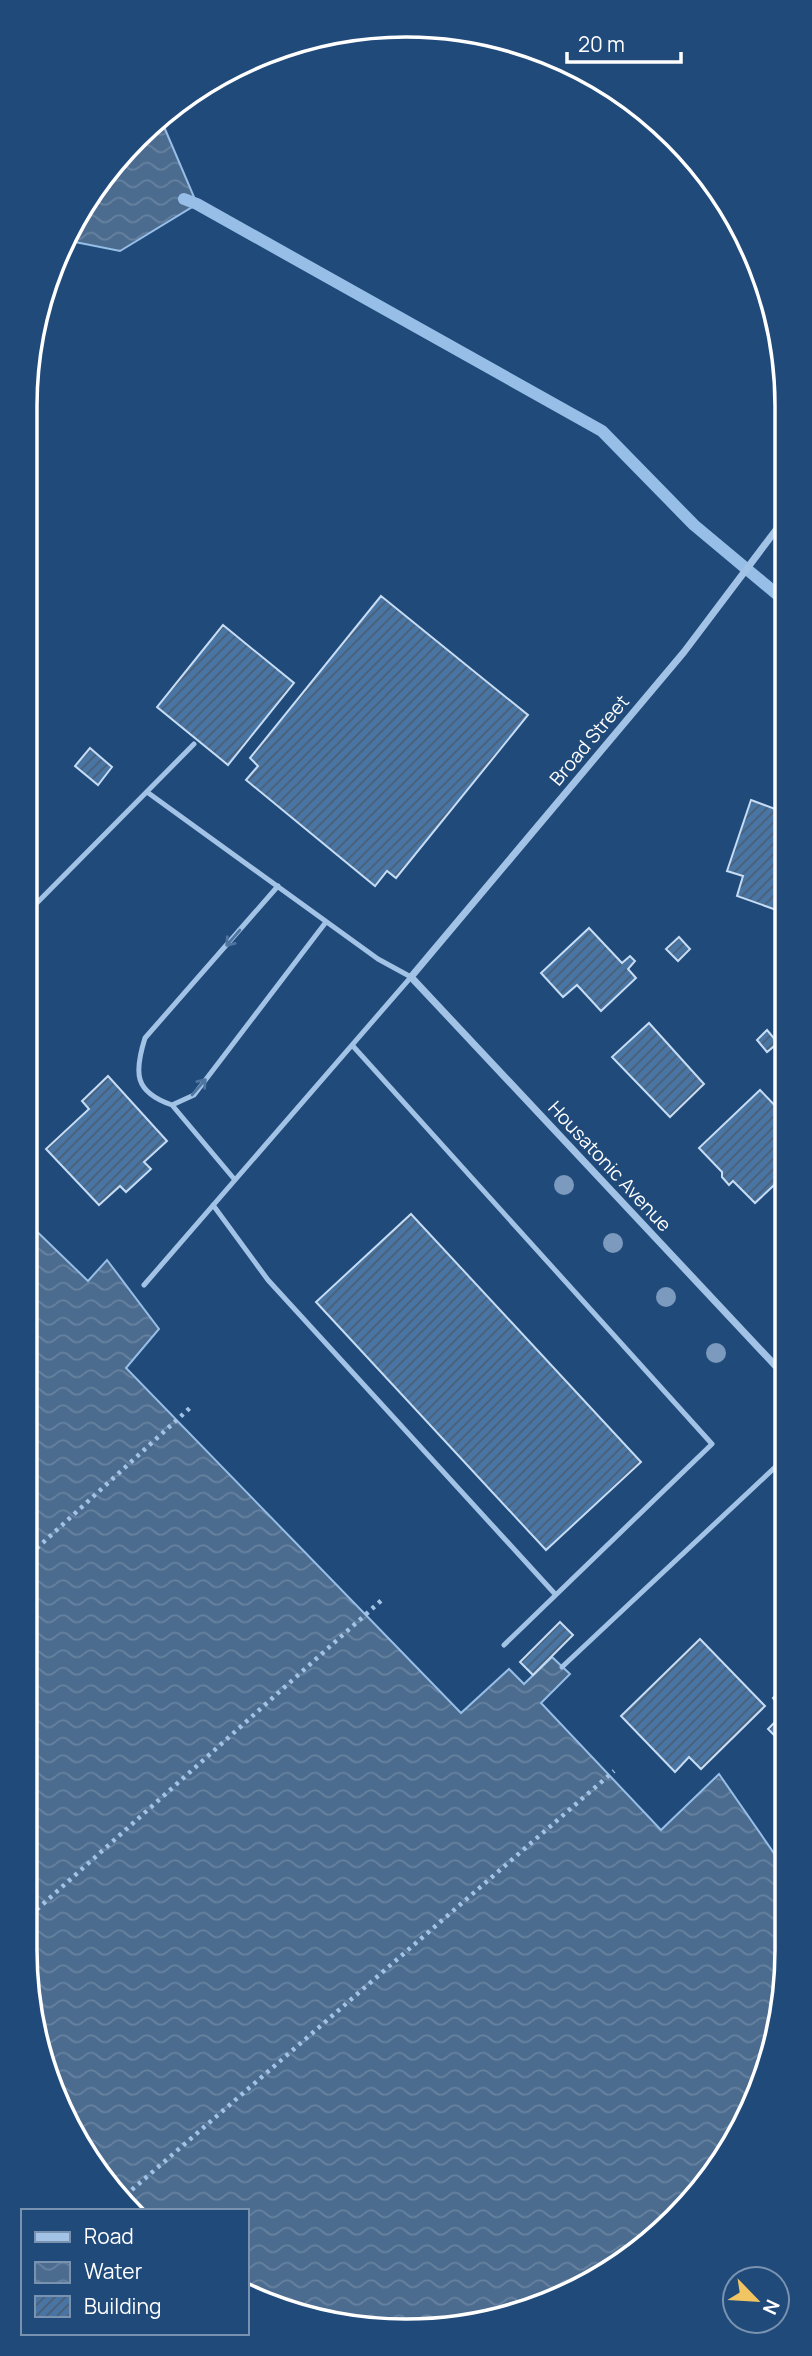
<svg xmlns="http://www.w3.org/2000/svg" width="812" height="2356" font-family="Manrope,sans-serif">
  <defs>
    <pattern id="water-waves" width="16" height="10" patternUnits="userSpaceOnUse" patternTransform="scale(1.75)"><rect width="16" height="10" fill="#4c6c8f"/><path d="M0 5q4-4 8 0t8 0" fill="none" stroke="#6782a0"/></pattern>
    <pattern id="building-hatch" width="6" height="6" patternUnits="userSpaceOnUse" patternTransform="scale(1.75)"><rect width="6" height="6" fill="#4975a4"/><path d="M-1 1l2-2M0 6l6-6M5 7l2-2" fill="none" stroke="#4b5e74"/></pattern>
  </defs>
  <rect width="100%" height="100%" fill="#204a7a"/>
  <path fill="url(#water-waves)" stroke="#96bee7" stroke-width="2" d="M162 122 197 204 120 251 70 241 103 174Z
    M24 1219 88 1281 107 1260 159 1329 126 1368 461 1713 509 1669 524 1684 552 1657 570 1674 541 1703 661 1830 719 1774 787 1872V1950L775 2048 723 2162 618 2267 504 2319 357 2328 247 2295V2211H131L119 2202 53 2096 24 1950Z"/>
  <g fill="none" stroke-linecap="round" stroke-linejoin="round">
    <path stroke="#96bee7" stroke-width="12" d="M184 199 197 204 602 431 694 525 785 601"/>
  </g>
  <path fill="url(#building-hatch)" stroke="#c5dcf4" stroke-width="2" d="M381 596 528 715 396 878 387 871 375 886 246 780 258 766 250 758Z
    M223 625 294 683 228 765 157 707Z
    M90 748 112 767 98 785 75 766Z
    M751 800 775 809 781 806 785 808V913L737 896 743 876 727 871Z
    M589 928 622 963 630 956 635 961 628 969 636 978 601 1011 577 985 563 997 541 973Z
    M679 937 690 949 678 961 666 949Z
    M649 1023 704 1084 670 1117 612 1057Z
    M767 1030 778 1043 767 1052 757 1040Z
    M108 1076 167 1141 144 1162 151 1169 126 1192 120 1186 99 1205 46 1149 89 1109 82 1101Z
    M760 1090 786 1117V1174L755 1203 733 1181 729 1185 722 1177V1172L699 1148Z
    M411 1214 641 1462 546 1550 316 1302Z
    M560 1622 573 1635 533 1675 520 1662Z
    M700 1639 765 1706 701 1769 689 1757 675 1772 621 1716Z
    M784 1686 787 1689V1704L782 1709 773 1698Z
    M787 1710V1748L768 1729Z"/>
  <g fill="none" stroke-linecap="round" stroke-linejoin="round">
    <path stroke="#a2c3e6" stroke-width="4.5" stroke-dasharray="3.5 5" stroke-linecap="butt" d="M24 1560 192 1406
      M24 1921 384 1598
      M119 2201 614 1771"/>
    <path stroke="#a2c3e6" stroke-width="5" d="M278 886 145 1038C134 1073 134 1092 172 1105L194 1095 326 922
      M24 916 194 744
      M352 1045 712 1444 504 1645
      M172 1105 235 1180
      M213 1205 268 1280 555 1594
      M144 1285 411 977 378 959 147 792
      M562 1667 786 1457"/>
    <path stroke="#a2c3e6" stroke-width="7" d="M785 518 684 652 411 977 786 1377"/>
  </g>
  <g fill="#7b9abd">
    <circle cx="564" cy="1185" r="10"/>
    <circle cx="613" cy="1243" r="10"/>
    <circle cx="666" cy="1297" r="10"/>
    <circle cx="716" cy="1353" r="10"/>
  </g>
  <defs><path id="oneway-shaft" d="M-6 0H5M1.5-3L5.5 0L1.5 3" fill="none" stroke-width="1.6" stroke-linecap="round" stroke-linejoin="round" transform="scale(1.75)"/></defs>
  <g stroke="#4e74a0">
    <use href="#oneway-shaft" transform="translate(233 938) rotate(131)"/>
    <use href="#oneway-shaft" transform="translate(199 1087) rotate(-49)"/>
  </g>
  <g text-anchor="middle" stroke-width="5" stroke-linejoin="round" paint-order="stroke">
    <g font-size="19" fill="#fff" stroke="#204a7a">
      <text transform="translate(589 740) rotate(-50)" y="7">Broad Street</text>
      <text transform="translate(610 1166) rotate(47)" y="7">Housatonic Avenue</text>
    </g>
  </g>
  <path d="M0 0H812V2356H0ZM406 37H406A369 369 0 0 1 775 406V1950A369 369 0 0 1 406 2319H406A369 369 0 0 1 37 1950V406A369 369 0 0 1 406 37Z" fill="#204a7a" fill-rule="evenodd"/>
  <path fill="none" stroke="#fff" stroke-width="3.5" d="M406 37H406A369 369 0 0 1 775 406V1950A369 369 0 0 1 406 2319H406A369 369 0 0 1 37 1950V406A369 369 0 0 1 406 37Z"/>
  <rect x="21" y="2209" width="228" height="126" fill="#204a7a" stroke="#7992af" stroke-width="2"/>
  <rect x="35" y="2232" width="35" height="10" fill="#a2c3e6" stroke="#7992af" stroke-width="2"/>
  <text x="84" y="2244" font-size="21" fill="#ffffff">Road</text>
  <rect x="35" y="2262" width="35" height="21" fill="url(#water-waves)" stroke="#7992af" stroke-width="2"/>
  <text x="84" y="2279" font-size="21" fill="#ffffff">Water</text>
  <rect x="35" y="2296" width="35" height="21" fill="url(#building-hatch)" stroke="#7992af" stroke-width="2"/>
  <text x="84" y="2314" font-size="21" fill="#ffffff">Building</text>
  <g transform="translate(756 2300) rotate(115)"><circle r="33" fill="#204a7a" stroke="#7992af" stroke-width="2"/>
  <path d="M0-5L12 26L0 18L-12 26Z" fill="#f2c563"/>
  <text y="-10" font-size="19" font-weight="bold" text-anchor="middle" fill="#ffffff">N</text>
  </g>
  <path d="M567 52v10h114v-10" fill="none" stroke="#ffffff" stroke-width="3.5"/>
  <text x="578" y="52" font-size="21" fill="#ffffff" stroke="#204a7a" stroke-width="5" paint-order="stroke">20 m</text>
</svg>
